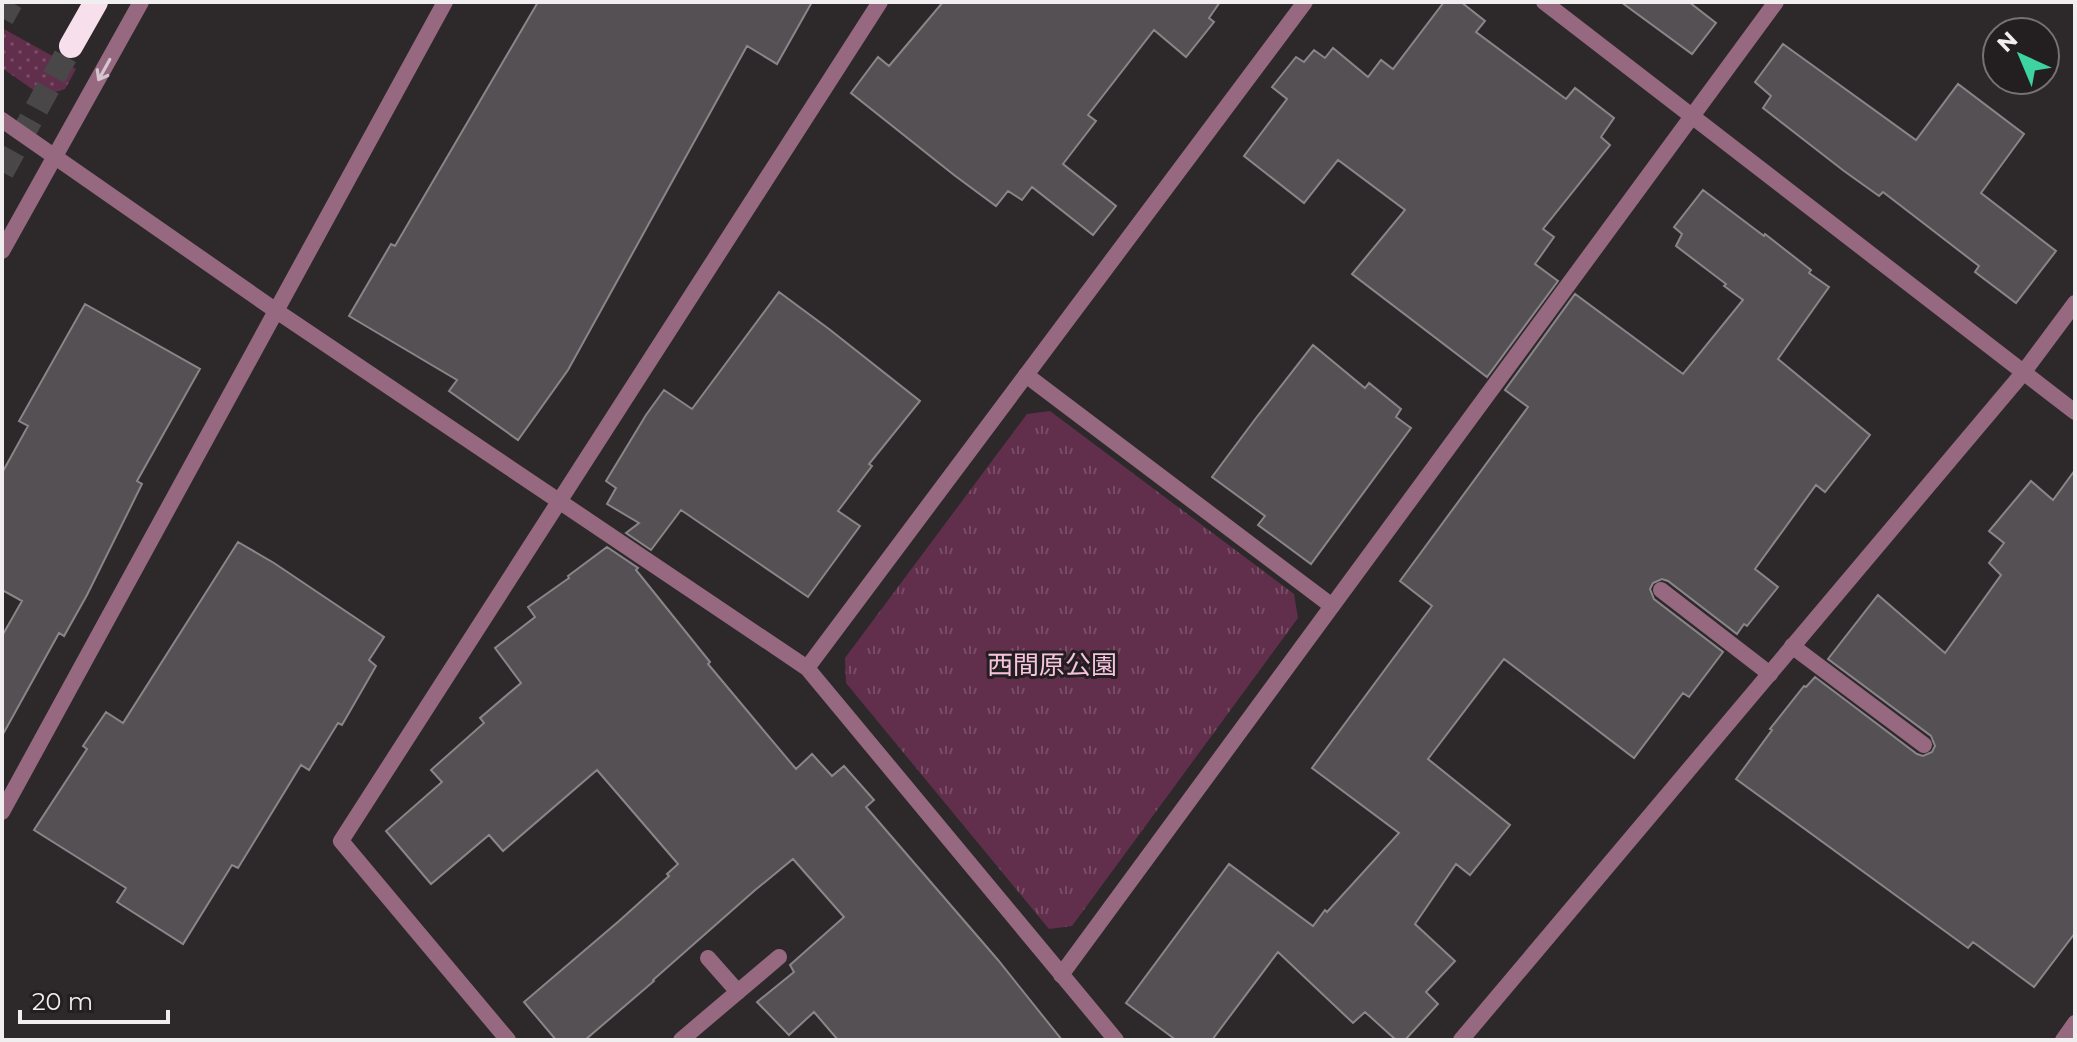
<svg xmlns="http://www.w3.org/2000/svg" width="2077" height="1042" font-family="Montserrat,'Noto Sans JP',sans-serif">
  <defs>
    <pattern id="grass-dots" width="8" height="8" patternUnits="userSpaceOnUse" patternTransform="scale(2)"><rect width="8" height="8" fill="#612e4c"/><path d="M2 2h.1M6 6h.1" fill="none" stroke="#784d66" stroke-width="1.8" stroke-linecap="round"/></pattern>
    <pattern id="park-tufts" width="24" height="20" patternUnits="userSpaceOnUse" patternTransform="scale(2)"><rect width="24" height="20" fill="#612e4c"/><path d="M3 7l-1-3M5 7V3M7 7l1-3M15 17l-1-3M17 17v-4M19 17l1-3" fill="none" stroke="#784d66"/></pattern>
  </defs>
  <rect width="100%" height="100%" fill="#2d292b"/>
  <path fill="url(#grass-dots)" d="M2 28 76 69 65 89 42 96 2 68Z"/>
  <path fill="url(#park-tufts)" d="M1050 411 1294 594 1298 618 1072 926 1049 929 846 683 845 658 1027 414Z"/>
  <path fill="#555053" stroke="#8a8588" stroke-width="2" d="M538 2H812L777 64 747 46 568 370 518 440 449 391 457 380 349 316 391 244 395 246Z
    M943 2H1220L1209 18 1214 22 1186 57 1154 30 1088 115 1096 121 1063 164 1116 206 1093 235 1032 187 1022 200 1008 191 996 206 954 175 851 93 878 57 889 66Z
    M1444 2H1461L1485 21 1476 32 1566 99 1575 88 1614 118 1601 137 1610 145 1543 229 1554 237 1535 264 1558 281 1487 377 1352 274 1405 210 1338 160 1304 203 1244 156 1287 99 1272 87 1296 57 1304 62 1314 50 1325 58 1333 48 1368 77 1381 60 1393 69Z
    M1621 2H1689L1716 23 1692 54Z
    M1783 44 1916 140 1958 84 2024 134 1981 193 2056 251 2016 303 1975 272 1979 266 1883 192 1879 196 1844 171 1763 108 1771 96 1755 82Z
    M1703 190 1764 236 1765 234 1811 270 1809 273 1829 287 1778 359 1870 435 1825 492 1816 485 1755 569 1778 587 1747 626 1744 624 1737 634 1668 581 1662 579 1653 583 1650 589 1654 599 1723 652 1689 697 1683 693 1634 758 1504 659 1428 759 1510 825 1470 875 1456 864 1415 924 1455 961 1426 992 1438 1004 1405 1040H1396L1365 1012 1353 1023 1278 952 1212 1040H1176L1126 1003 1229 864 1313 926 1325 910 1327 912 1399 833 1312 768 1432 606 1400 581 1528 407 1505 390 1575 294 1683 374 1743 300 1724 286 1726 284 1676 246 1682 234 1674 227Z
    M779 292 829 329 920 401 869 464 872 466 838 511 860 526 808 597 681 510 651 550 626 533 639 523 607 504 616 488 606 481 646 415 664 390 692 409Z
    M85 304 200 369 137 481 142 484 87 595 64 636 59 633 2 736V636L22 601 2 590V473L28 426 19 421Z
    M1313 345 1365 388 1369 383 1401 409 1396 417 1411 428 1311 564 1258 525 1265 516 1212 477 1256 418Z
    M2075 470V933L2034 987 1973 942 1968 948 1736 779 1772 730 1770 729 1804 686 1806 687 1815 677 1917 754 1923 756 1932 752 1935 746 1931 736 1828 659 1878 595 1945 653 2001 575 1989 563 2004 543 1989 531 2031 481 2053 500Z
    M238 542 274 563 384 637 369 660 376 666 342 725 338 723 309 770 301 765 238 868 232 865 183 944 117 902 126 888 34 830 87 749 83 746 106 712 123 723Z
    M607 547 638 568 636 570 710 662 708 664 796 769 812 754 832 776 844 766 874 800 866 807 998 960 1062 1040H838L814 1012 789 1035 757 1002 794 972 790 965 844 917 793 859 754 891 653 980 654 981 585 1040H556L524 1002 619 921 669 876 667 874 678 864 597 770 503 851 489 835 431 884 386 831 442 782 431 770 484 723 480 718 521 683 495 648 535 617 528 607 569 578 568 576Z"/>
  <g fill="none" stroke-linecap="round" stroke-linejoin="round">
    <path stroke="#4a4749" stroke-width="24" stroke-dasharray="24 12" stroke-linecap="butt" d="M2 18 11 2
      M2 172 71 46"/>
    <path stroke="#966981" stroke-width="16" d="M1026 375 1332 606
      M1661 590 1770 674
      M1792 646 1924 745
      M708 958 738 992
      M681 1040 779 957"/>
    <path stroke="#966981" stroke-width="16" d="M2 120 275 310 807 668 1116 1040
      M2 251 141 2
      M807 668 1305 2
      M2 812 445 2
      M1061 975 1776 2
      M508 1040 341 841 880 2
      M1461 1040 2023 373 2075 303"/>
    <path stroke="#966981" stroke-width="16" d="M1544 2 2075 412
      M2063 1040 2075 1023"/>
    <path stroke="#f7e0eb" stroke-width="24" d="M71 46 96 2"/>
  </g>
  <defs><path id="oneway-shaft" d="M-6 0H5M1.5-3L5.5 0L1.5 3" fill="none" stroke-width="1.6" stroke-linecap="round" stroke-linejoin="round" transform="scale(2)"/></defs>
  <use stroke="#d6c6cf" href="#oneway-shaft" transform="translate(104 70) rotate(119)"/>
  <g text-anchor="middle" stroke-width="6" stroke-linejoin="round" paint-order="stroke">
    <g font-size="26" fill="#f7c2dd" stroke="#231f21">
      <text x="1052" y="674">西間原公園</text>
    </g>
  </g>
  <rect width="2077" height="1042" fill="none" stroke="#f1eef0" stroke-width="8"/>
  <g transform="translate(2021 56) rotate(316)"><circle r="38" fill="#231f21" stroke="#757274" stroke-width="2"/>
  <path d="M0-6L14 30L0 20L-14 30Z" fill="#3ed4a2"/>
  <text y="-12" font-size="22" font-weight="bold" text-anchor="middle" fill="#f1eef0">N</text>
  </g>
  <path d="M20 1010v12h148v-12" fill="none" stroke="#f1eef0" stroke-width="4"/>
  <text x="32" y="1010" font-size="24" fill="#f1eef0" stroke="#231f21" stroke-width="6" paint-order="stroke">20 m</text>
</svg>
